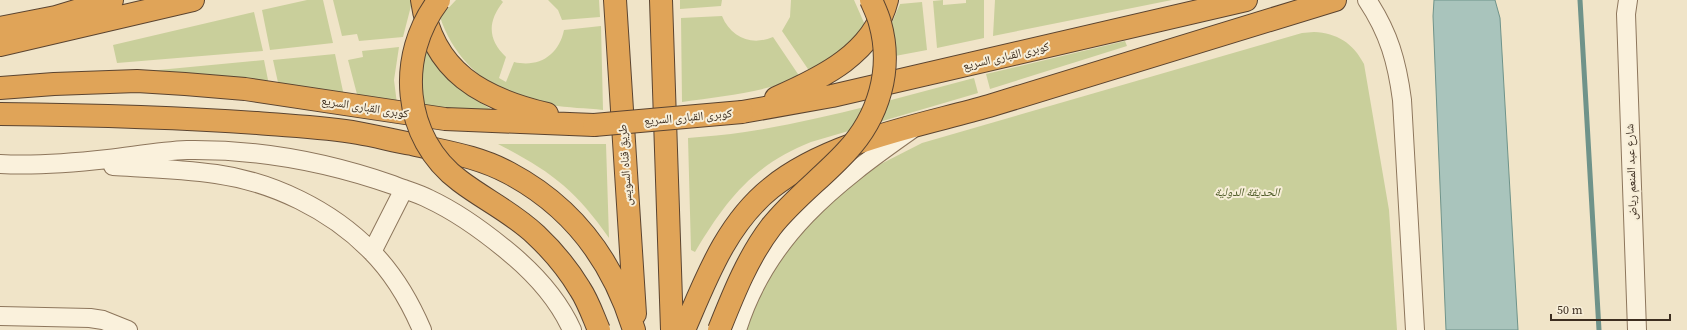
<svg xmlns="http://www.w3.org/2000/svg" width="1687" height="330" font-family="'Source Serif 4','Noto Naskh Arabic',serif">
  <rect width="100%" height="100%" fill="#f0e4c8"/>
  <path fill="#c9cf9b" d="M307 0H323L333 43 270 50 262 10Z
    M333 0H411V6L403 37 359 41 357 34 342 36Z
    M456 0H501L503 2C487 22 488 40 506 57L499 78 506 82 514 62C539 68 559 55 564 30L601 26 603 110C586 108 568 108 551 105 499 97 457 68 440 17Z
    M548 0H599L600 17 562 20 558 10Z
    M680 0H722L721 6 680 9Z
    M791 0H854L865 25 846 47 810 72 782 31 790 17Z
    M943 0V5L966 3V0H984V38L937 48 933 1Z
    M995 0H1172L993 36Z
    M922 2 927 50 895 56 890 27 900 4Z
    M254 12 263 51 117 63 113 45Z
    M722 16C731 38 752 46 773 37L800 77C762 93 722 96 682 102L681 18Z
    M1314 32C1337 33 1353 43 1364 64L1389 210 1397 330H740L744 318 797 230 869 170 922 143 1302 33Z
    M1125 41 1127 46 990 89 986 74Z
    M399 47 394 80 397 104 358 98 348 60 363 57 362 51Z
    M426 50C447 81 469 98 502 115L423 109 419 89Z
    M335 54 344 96 279 87 273 60Z
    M264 60 269 85 73 76V72L148 71Z
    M974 78 978 93 811 142C753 165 726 200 695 252L691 250 688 138C707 136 726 135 745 132 823 120 898 98 974 78Z
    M498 144H606L609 238C575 189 550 171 498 144Z"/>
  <path fill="#a9c4bc" stroke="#6f938a" d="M1434 0H1495L1500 18 1518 330H1446L1433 16Z"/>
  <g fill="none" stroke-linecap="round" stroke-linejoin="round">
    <path stroke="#6f938a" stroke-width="5" d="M1580 0 1599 330"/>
    <g stroke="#8d765c" stroke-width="20">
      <path id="minor" d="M1367 0C1389 33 1397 62 1402 100L1415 330
        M1628 0 1626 14 1637 330
        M0 164C36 166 72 163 108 159 134 156 161 151 187 150 258 149 327 162 393 185 405 190 418 193 429 199 459 213 486 233 511 254 536 275 558 299 572 330
        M113 166C147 168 182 169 216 174 273 182 331 210 371 251 393 273 410 302 422 330
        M372 252 404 189
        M0 316 90 318 103 320 128 330
        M737 330C766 236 834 184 911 130"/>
    </g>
    <g stroke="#5b4430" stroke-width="24">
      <path id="highway" d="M422 0C432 72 483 99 547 114
        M615 0 635 314
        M661 0 672 330
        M0 28 56 17 112 0
        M0 45 193 0
        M0 88 54 84 137 81 185 84 245 89 445 119 594 125
        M776 98C822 78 874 53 887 0
        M742 112 832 96 1246 0
        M0 114C86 115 172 117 257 123 291 126 325 127 358 133 376 136 394 141 412 144 446 152 477 156 509 173 573 207 613 261 634 330
        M684 330C706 279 726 224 771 188 829 141 919 126 989 106 1105 71 1220 35 1335 0"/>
    </g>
    <use href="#minor" stroke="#faf1dc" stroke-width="18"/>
    <use href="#highway" stroke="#e0a458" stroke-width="22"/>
    <g stroke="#5b4430" stroke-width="24" stroke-linecap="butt">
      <path id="highway-bridge" d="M439 0C396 56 402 138 460 181 485 200 513 213 536 235 553 251 568 269 580 289 588 301 593 316 599 330
        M594 125 742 112
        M719 330C733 295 748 257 771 227 793 199 822 178 846 152 879 117 893 69 880 23 878 15 874 7 871 0"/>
    </g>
    <use href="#highway-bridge" stroke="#e0a458" stroke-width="22"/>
  </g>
  <g text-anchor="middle" stroke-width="4" stroke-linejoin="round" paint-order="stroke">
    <g font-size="12" fill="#3d2e20" stroke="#f7eed8">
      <text transform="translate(1006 56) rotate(-13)" y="4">كوبرى القبارى السريع</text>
      <text transform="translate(365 107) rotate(9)" y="4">كوبرى القبارى السريع</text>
      <text transform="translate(688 117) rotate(-5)" y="4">كوبرى القبارى السريع</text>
      <text transform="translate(625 165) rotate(-94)" y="4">طريق قناه السويس</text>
      <text transform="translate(1631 172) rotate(-92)" y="4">شارع عبد المنعم رياض</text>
    </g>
    <g font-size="12" font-style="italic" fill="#4d5a26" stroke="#f7eed8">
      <text x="1247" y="196">الحديقة الدولية</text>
    </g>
  </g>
  <path d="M1551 314v6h119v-6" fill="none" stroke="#3d2e20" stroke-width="2"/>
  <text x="1557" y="314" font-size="12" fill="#3d2e20" stroke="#f7eed8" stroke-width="3" paint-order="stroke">50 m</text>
</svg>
